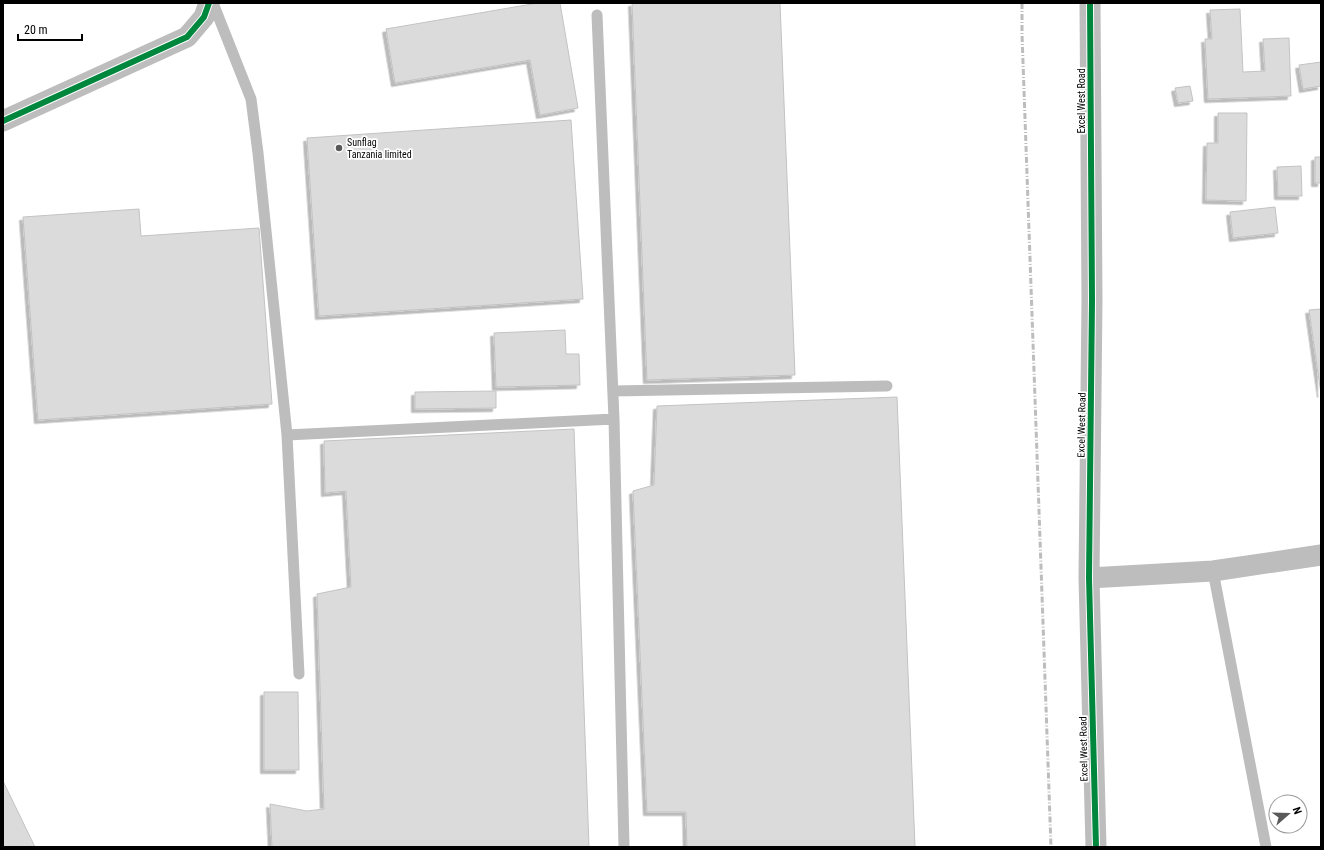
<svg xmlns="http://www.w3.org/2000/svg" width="1324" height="850" font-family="'Roboto Condensed',sans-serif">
  <defs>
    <filter id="shadow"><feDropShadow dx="-3.5" dy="3.5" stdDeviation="0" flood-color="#0004"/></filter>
  </defs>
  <rect width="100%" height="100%" fill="#fff"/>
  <path fill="#dbdbdb" stroke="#c3c3c3" filter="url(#shadow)" d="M538 3H560L578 108 540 115 530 60 395 83 386 29Z
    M632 3H780L795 375 647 380Z
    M1240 9 1243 72 1265 71 1263 39 1289 38 1291 96 1208 99 1205 39H1212L1210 10Z
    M1321 62V86L1303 89 1299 65Z
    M1190 86 1193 101 1178 103 1175 88Z
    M1218 113H1247L1246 201 1206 200 1207 143H1218Z
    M571 120 583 299 319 316 307 138Z
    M1315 157H1321V183H1315Z
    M1301 166 1302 196H1278L1277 167Z
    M1275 207 1278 233 1233 238 1230 212Z
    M139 209 141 236 259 228 272 404 38 420 23 217Z
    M1321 309V394L1309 310Z
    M565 330 566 354H579L580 385 496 387 494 333Z
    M496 391V408L415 409V392Z
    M897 397 915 847H687L686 812H647L633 491 654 485 657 406Z
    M574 429 589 847H272L270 804 307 811 324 809 317 594 351 587 346 491 325 493 324 441Z
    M264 692H298L299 770H264Z
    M3 781 35 847H3Z"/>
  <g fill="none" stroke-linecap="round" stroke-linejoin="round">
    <path stroke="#bdbdbd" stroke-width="11" d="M213 3 251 99 258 153 287 435 299 674
      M597 15 614 419 624 847
      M613 391 887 386
      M287 435 614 419
      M1213 571 1266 847"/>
    <path stroke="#bdbdbd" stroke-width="21" d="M1090 3 1092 300 1089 578 1096 847
      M3 121 187 37 204 17 209 3
      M1089 578 1213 571 1321 555"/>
    <path stroke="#bdbdbd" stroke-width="3" stroke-dasharray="6 2 1 2" stroke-linecap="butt" d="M1022 3V34L1051 847"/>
    <g stroke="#fff" stroke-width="8">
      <path id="cycleway" d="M1090 3 1092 300 1089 578 1096 847
        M3 121 187 37 204 17 209 3"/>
    </g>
    <use href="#cycleway" stroke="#00873e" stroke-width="6"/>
  </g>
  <circle fill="#595959" stroke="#fff" stroke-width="1.5" cx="339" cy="148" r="4"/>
  <g text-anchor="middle" stroke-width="3.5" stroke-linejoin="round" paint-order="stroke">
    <g font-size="10" fill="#000" stroke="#fff">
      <text transform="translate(1081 101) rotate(-90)" y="4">Excel West Road</text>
      <text transform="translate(1081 425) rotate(-89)" y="4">Excel West Road</text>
      <text transform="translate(1083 749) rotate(-91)" y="4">Excel West Road</text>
    </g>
    <g font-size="10" fill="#000" stroke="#fff" text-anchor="start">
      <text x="347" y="146">Sunflag<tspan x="347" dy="12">Tanzania limited</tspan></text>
    </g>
  </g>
  <rect width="1324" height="850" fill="none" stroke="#000000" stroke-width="8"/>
  <g transform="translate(1288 814) rotate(70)"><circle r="19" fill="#ffffff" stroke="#999999"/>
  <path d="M0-3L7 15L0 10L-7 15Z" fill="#595959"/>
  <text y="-6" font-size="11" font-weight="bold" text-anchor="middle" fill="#000000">N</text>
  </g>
  <path d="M18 34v6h64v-6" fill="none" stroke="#000000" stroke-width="2"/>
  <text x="24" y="34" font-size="12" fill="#000000" stroke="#ffffff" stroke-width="3" paint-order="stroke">20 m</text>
</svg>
